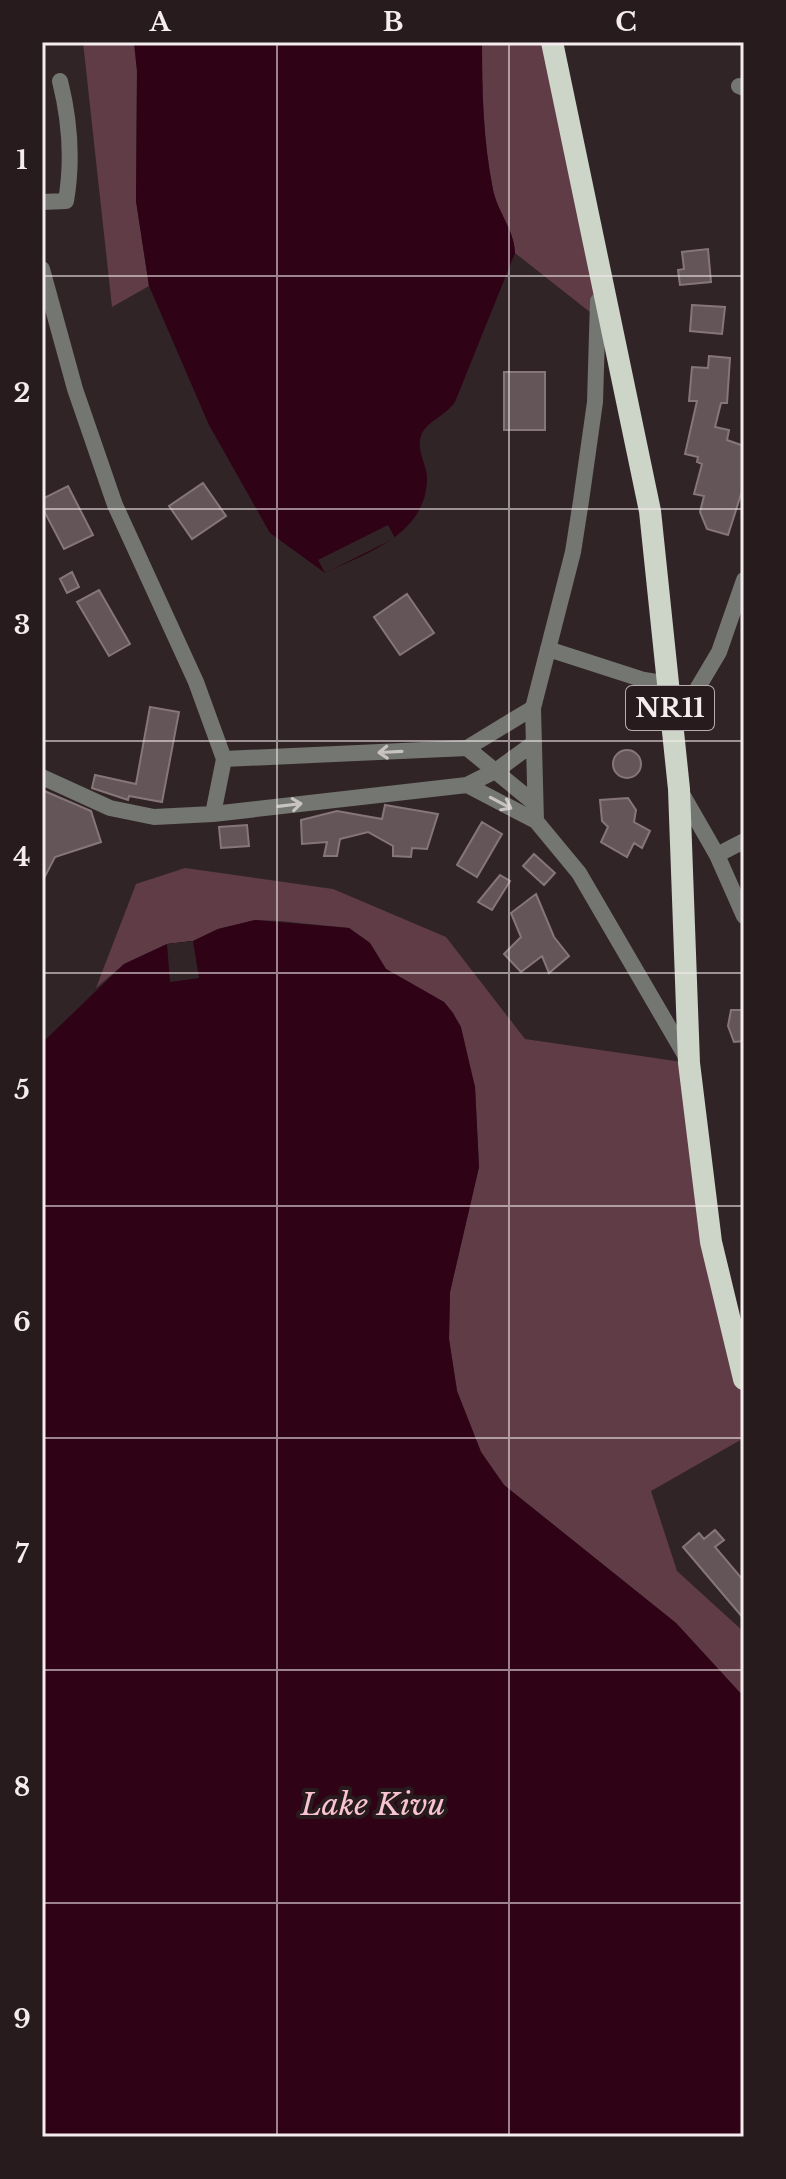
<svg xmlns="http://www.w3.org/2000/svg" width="786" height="2179" font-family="'Libre Baskerville',serif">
  <rect width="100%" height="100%" fill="#312427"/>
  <path fill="#603c46" d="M83 42H134L137 71 136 201 149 286 112 307Z
    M482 42H552L600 320 515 253C514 229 498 213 493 190 483 140 482 92 482 42Z
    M185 868 333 889 446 937 525 1039 689 1063 744 1379V1438L651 1491 677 1571 744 1632V1697L676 1623 504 1485 481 1452 457 1391 449 1339 450 1292 479 1167 475 1087 453 1013 444 1002 386 969 370 943 349 928 280 921 255 920 218 929 193 941 167 944 124 964 96 988 136 884Z"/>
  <path fill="#300215" d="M134 42H482C482 92 483 140 493 190 498 213 514 229 515 253L455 402C446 416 426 421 421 436 416 451 427 464 427 478 427 535 366 553 325 573L270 533 209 425 149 286 136 201 137 71Z
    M255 920 349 928 370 943 386 969 444 1002 453 1013 461 1027 475 1087 479 1167 450 1292 449 1339 457 1391 481 1452 504 1485 676 1623 744 1697V2137H42V1043L124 964 167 944 193 941 218 929Z"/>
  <path fill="#312427" d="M388 525 395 538 325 573 318 560Z
    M193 941 199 978 170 982 167 944Z"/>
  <path fill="#645559" stroke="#86767a" stroke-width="2" d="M708 249 711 282 680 285 678 270 684 269 682 252Z
    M692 305 725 307 722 334 690 331Z
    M709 356 730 358 727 403H721L715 427 729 430 727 440 744 446V485L728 535 707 529 700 512 704 496 694 494 702 464 697 462 698 457 685 454 697 401H689L692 367 708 368Z
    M504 372H545V430H504Z
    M203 483 226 516 192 539 169 506Z
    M68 486 93 535 64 549 42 507V499Z
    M72 572 79 587 67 593 60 579Z
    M99 590 130 644 109 656 77 602Z
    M407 594 434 633 400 655 374 617Z
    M150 707 179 712 162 802 129 796 128 800 92 788 95 775 136 784Z
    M613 764a14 14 0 1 1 28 0a14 14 0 1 1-28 0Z
    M42 790 91 811 101 842 55 857 42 882Z
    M628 798 636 810 634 822 650 831 642 848 634 843 627 857 601 842 608 827 602 821 600 800Z
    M385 805 438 814 427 849 412 848 411 857 393 856V846L368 832 340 839 337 856H324L327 842 302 844 301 820 337 811 382 819Z
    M482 822 502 834 477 877 457 865Z
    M247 825 249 846 221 848 219 827Z
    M534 854 555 873 544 885 523 866Z
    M500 875 510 881 492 910 478 902Z
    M536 894 554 937 569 956 549 973 542 956 521 972 504 954 521 937 511 913Z
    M731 1010H744V1041L734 1042 728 1026Z
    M715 1530 724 1540 715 1547 744 1581V1619L683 1547 699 1533 704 1539Z"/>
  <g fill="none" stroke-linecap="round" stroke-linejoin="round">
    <path stroke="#737671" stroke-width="16" d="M739 86 744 88
      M42 202 66 201C73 160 70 121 60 81
      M42 269 75 389 115 505 196 682 224 759 213 814
      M548 649 644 680 669 684
      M671 733 719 652 744 580
      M467 748 533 802
      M224 759 467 748 533 708
      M42 777 110 808 154 817 213 814 467 785 497 770 534 743
      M467 785 536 821 579 873 688 1060
      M682 794 717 855 744 916
      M536 821 533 708 573 552 581 501 595 402 598 301
      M717 855 742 842 744 845"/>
    <path stroke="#cdd4c8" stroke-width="22" d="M552 42 650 511 679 789 689 1063 711 1242 744 1379"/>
  </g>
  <defs><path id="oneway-shaft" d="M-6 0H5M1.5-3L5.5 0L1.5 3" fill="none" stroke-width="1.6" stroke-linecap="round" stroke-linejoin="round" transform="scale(2)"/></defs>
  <g stroke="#c8c3c2">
    <use href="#oneway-shaft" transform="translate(390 752) rotate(177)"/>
    <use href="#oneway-shaft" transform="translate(501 803) rotate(28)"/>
    <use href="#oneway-shaft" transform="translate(290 805) rotate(-7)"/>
  </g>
  <path fill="none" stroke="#f5ecee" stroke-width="2" stroke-opacity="0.55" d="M277 42V2137M509 42V2137M42 276H744M42 509H744M42 741H744M42 973H744M42 1206H744M42 1438H744M42 1670H744M42 1903H744"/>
  <g text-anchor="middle" stroke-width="8" stroke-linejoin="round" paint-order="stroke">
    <rect fill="#271b1e" stroke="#b7adb0" stroke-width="2" x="626" y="686" width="88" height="44" rx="6"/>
    <g font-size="26" font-weight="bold" fill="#f5ecee">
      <text x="670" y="717">NR11</text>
    </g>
    <g font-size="30" font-style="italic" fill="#f9c3d1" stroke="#271b1e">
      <text x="373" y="1815">Lake Kivu</text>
    </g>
  </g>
  <rect width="786" height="2179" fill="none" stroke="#271b1e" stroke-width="88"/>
  <rect x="44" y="44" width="698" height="2091" fill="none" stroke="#f5ecee" stroke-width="3"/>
  <g font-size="26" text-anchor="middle" font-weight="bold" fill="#f5ecee">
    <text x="160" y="31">A</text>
    <text x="393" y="31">B</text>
    <text x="626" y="31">C</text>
    <text x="22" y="169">1</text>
    <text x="22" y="402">2</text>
    <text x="22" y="634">3</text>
    <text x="22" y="866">4</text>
    <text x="22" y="1099">5</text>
    <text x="22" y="1331">6</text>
    <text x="22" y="1563">7</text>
    <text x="22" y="1796">8</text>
    <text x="22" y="2028">9</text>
  </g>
</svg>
